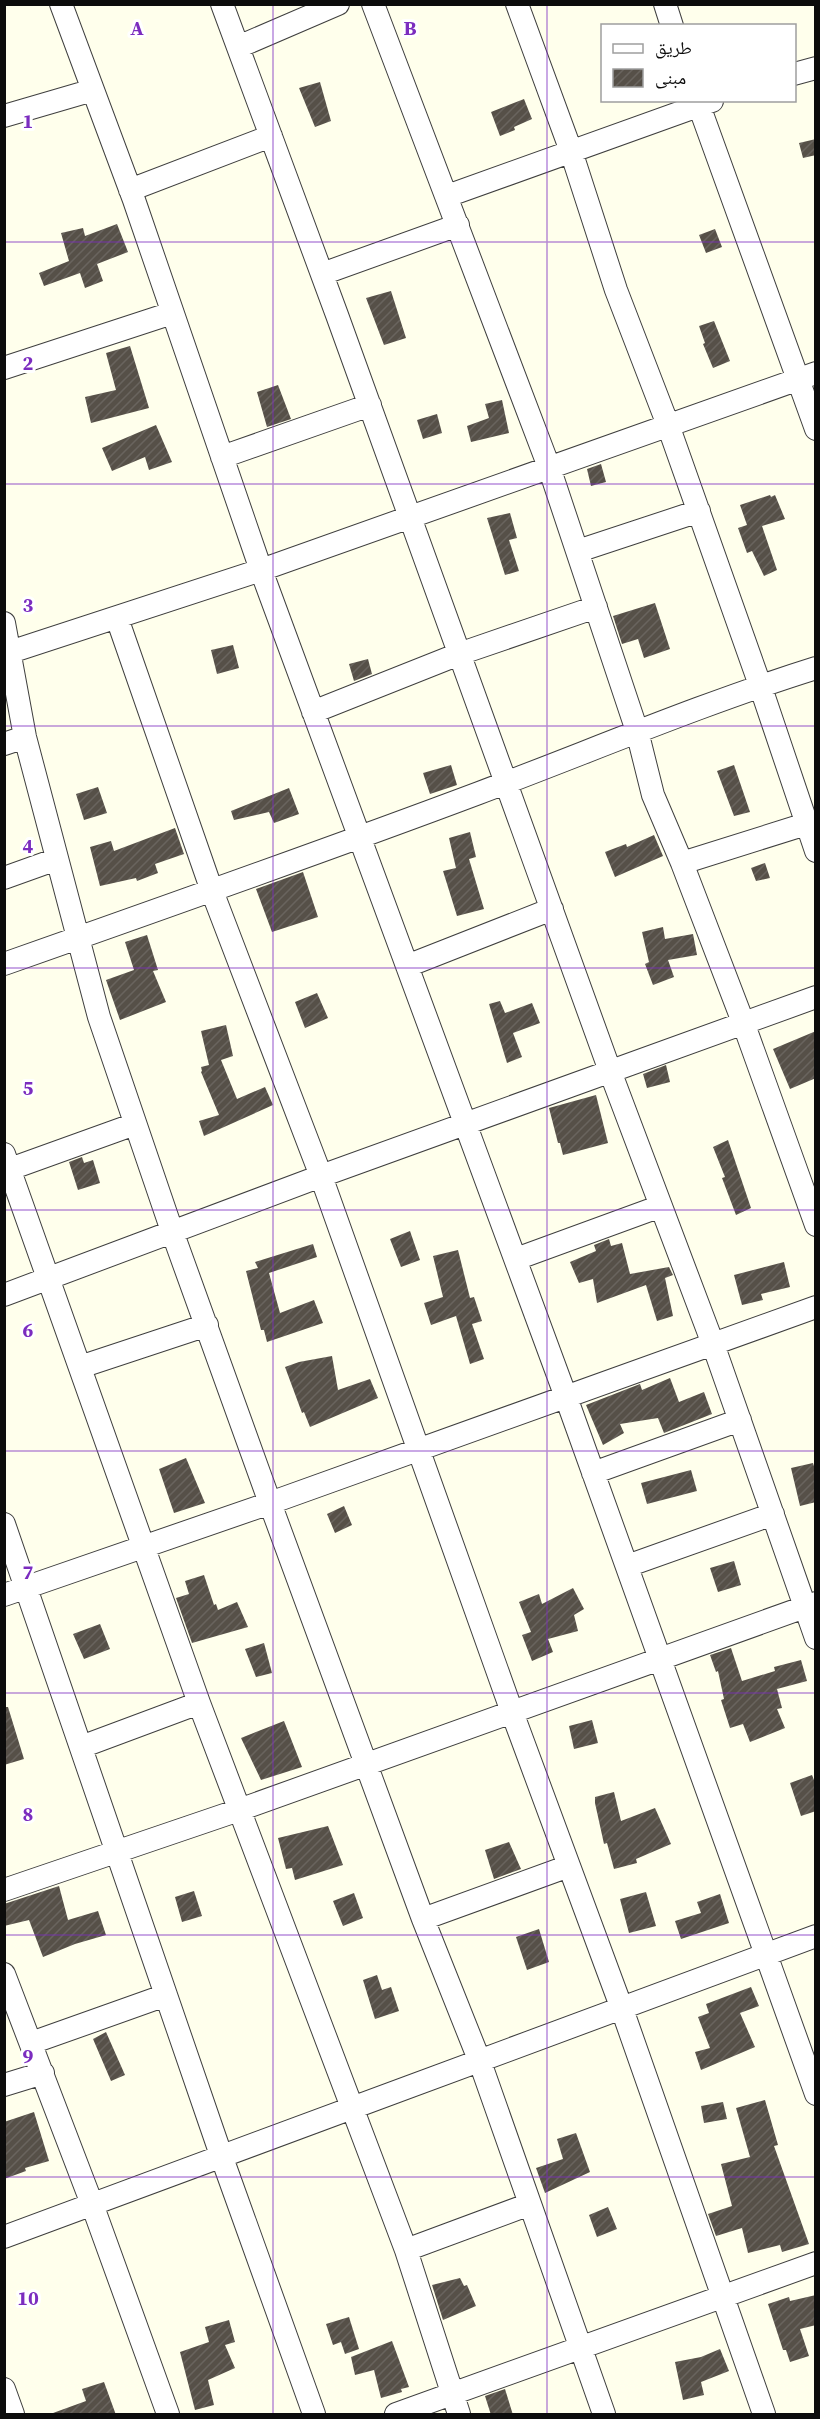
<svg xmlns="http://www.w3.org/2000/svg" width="820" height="2419" font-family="'Source Serif 4','Noto Naskh Arabic',serif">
  <defs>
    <pattern id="building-hatch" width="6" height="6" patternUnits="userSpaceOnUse" patternTransform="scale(1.5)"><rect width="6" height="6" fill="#565048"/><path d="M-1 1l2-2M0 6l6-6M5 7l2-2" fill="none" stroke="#69645e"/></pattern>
  </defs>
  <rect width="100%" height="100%" fill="#ffffec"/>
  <path fill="url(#building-hatch)" d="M320 82 331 121 315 127 299 88Z
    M524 99 532 119 514 127 515 130 500 136 491 112Z
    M816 139V155L803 158 799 143Z
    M117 224 128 252 97 264 103 281 85 288 80 273 44 286 39 273 69 261 61 233 83 228 85 236Z
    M715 229 722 247 706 253 699 235Z
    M391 291 406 338 384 345 366 298Z
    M714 321 730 361 713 368 703 344 705 343 699 326Z
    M130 346 149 408 91 423 85 397 116 390 106 353Z
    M278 385 291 419 267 427 257 392Z
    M502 400 509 433 471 442 467 426 489 418 485 404Z
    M437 414 442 433 423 439 417 420Z
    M156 425 172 462 149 470 145 457 112 471 102 448Z
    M601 464 606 482 591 486 587 469Z
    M770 495 771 497 775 495 785 519 762 526 777 570 764 576 752 551 747 553 738 528 747 525 740 505Z
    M510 513 517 538 509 540 519 571 505 575 487 518Z
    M655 603 670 649 644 658 638 639 622 644 613 616Z
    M233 645 239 668 217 674 211 650Z
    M368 659 372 674 354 681 349 664Z
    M451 765 457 785 430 794 423 773Z
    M734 765 750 812 734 816 717 771Z
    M98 787 107 813 84 820 76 794Z
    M289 788 299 814 274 823 269 812 234 820 231 811Z
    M175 828 184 854 155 864 158 873 137 881 136 878 100 886 90 847 111 841 114 851Z
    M470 832 476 857 469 859 484 909 457 916 443 871 456 868 449 838Z
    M654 835 663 856 615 877 605 852 626 844 627 847Z
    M765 863 770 878 756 881 751 868Z
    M303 872 318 917 272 932 256 889Z
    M663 927 665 939 693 934 697 955 668 960 674 977 653 985 645 964 649 962 642 932Z
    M147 935 158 970 153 971 166 1002 120 1020 106 980 134 970 125 942Z
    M317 993 328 1018 305 1028 295 1002Z
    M500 1001 505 1013 532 1003 540 1023 513 1033 522 1057 507 1063 489 1004Z
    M226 1025 233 1056 221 1060 237 1099 265 1087 273 1105 204 1136 199 1121 219 1115 201 1072 202 1071 201 1067 209 1065 201 1031Z
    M816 1031V1078L790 1089 773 1049Z
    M666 1065 670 1082 647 1088 643 1074Z
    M596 1095 608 1143 563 1155 560 1143H558L549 1108Z
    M728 1140 751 1208 736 1215 722 1178 725 1177 713 1147Z
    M82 1157 84 1163 93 1160 100 1183 78 1190 69 1162Z
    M410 1231 420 1260 401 1267 390 1239Z
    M609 1239 611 1246 622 1243 630 1274 669 1267 673 1275 665 1278 673 1316 657 1321 646 1285 597 1303 593 1279 579 1283 570 1262 596 1251 594 1245Z
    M313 1244 317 1257 269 1273 280 1313 314 1300 323 1323 267 1342 264 1330H261L246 1271 258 1268 255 1262Z
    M458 1250 470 1298 474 1297 482 1321 472 1324 484 1359 470 1364 456 1316 431 1325 424 1303 443 1297 433 1256Z
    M784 1262 790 1287 761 1294 763 1300 742 1305 734 1275Z
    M332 1356 338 1390 370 1379 378 1398 310 1427 304 1412 302 1413 285 1367 299 1362Z
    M670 1378 679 1402 704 1392 712 1414 664 1433 658 1418 620 1424 624 1433 603 1445 586 1405 640 1384 642 1390Z
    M186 1458 205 1503 174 1513 159 1469Z
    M813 1463 816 1473V1502L800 1506 791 1468Z
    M691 1470 697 1491 647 1504 641 1483Z
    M344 1506 352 1525 335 1533 327 1514Z
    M734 1561 741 1585 718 1592 710 1568Z
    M204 1575 214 1605 216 1604 218 1610 237 1602 248 1627 192 1643 176 1598 189 1594 185 1581Z
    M573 1588 584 1609 574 1615 578 1631 548 1639 553 1652 532 1661 522 1635 531 1632 519 1602 539 1594 542 1604Z
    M100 1624 110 1649 84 1659 73 1634Z
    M264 1643 272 1673 256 1677 245 1649Z
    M731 1648 742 1681 775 1671 774 1667 801 1660 807 1681 777 1689 782 1708 777 1709 785 1728 750 1742 743 1724 730 1728 721 1700 724 1699 718 1671 716 1672 710 1655Z
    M4 1707H8L24 1759 4 1765Z
    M592 1720 598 1743 574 1749 569 1726Z
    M284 1721 302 1767 261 1780 241 1738Z
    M812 1775 816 1785V1811L801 1816 790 1783Z
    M614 1792 621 1821 655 1808 671 1844 636 1859 637 1863 614 1869 607 1843 604 1844 595 1803V1797Z
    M328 1826 343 1865 295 1880 292 1868 286 1869 278 1838Z
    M509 1842 521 1869 494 1879 485 1850Z
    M59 1886 68 1920 98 1911 106 1935 75 1944 43 1957 29 1920 4 1926V1904Z
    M194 1891 202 1916 182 1922 175 1897Z
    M646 1892 656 1926 629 1933 620 1899Z
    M354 1893 363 1918 343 1926 333 1901Z
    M720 1894 729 1923 681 1939 675 1921 701 1913 697 1902Z
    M539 1929 549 1962 527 1970 516 1937Z
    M377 1975 382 1990 391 1987 399 2011 375 2019 363 1980Z
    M751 1987 759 2006 740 2013 755 2047 701 2070 695 2052 710 2048 698 2017 709 2013 706 2004Z
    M106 2032 125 2075 111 2081 93 2039Z
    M765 2100 778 2145 774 2146 809 2244 782 2252 780 2245 748 2253 742 2228 716 2236 708 2214 732 2206 721 2164 750 2157 736 2108Z
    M723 2102 727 2119 704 2123 701 2106Z
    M34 2112 49 2161 25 2168 26 2171 4 2179V2122Z
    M576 2133 590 2172 545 2193 536 2168 563 2159 557 2139Z
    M608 2207 617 2229 597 2237 589 2215Z
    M460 2278 464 2286 467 2285 476 2306 443 2320 432 2285Z
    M816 2295V2325L800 2329 809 2356 790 2362 786 2350H783L768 2304 789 2297 790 2301Z
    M349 2317 359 2349 345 2354 341 2342 333 2345 326 2324Z
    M229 2320 235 2342 225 2345 235 2368 208 2380 214 2405 195 2410 180 2352 209 2342 205 2327Z
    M392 2341 409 2387 401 2389 402 2392 381 2398 374 2370 355 2375 351 2357Z
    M720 2349 729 2371 701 2382 704 2395 683 2400 675 2362 701 2357Z
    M104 2382 116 2415H54L53 2413 86 2401 82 2389Z
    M505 2389 513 2415H491L485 2396Z"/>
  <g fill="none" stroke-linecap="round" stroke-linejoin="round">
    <g stroke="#3f3f3f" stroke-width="24">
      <path id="minor" d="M61 4 134 200 261 570 566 1397 816 2094
        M222 4 337 315 610 1071 713 1344 816 1638
        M373 4 549 467 637 731 653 795 682 863 743 1022 816 1225
        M517 4 571 151 616 290 668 425 760 685 816 851
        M665 4 672 26
        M238 47 338 4
        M794 74 816 68
        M697 100 816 429
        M4 116 93 90
        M130 190 271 136
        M447 196 712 101
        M322 274 458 225
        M4 368 172 313
        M222 457 370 405
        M578 551 699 511
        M117 618 212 891 321 1176 512 1712 622 2009 764 2414
        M4 623 25 737 99 1017 172 1231 270 1503 423 1919 480 2062 604 2414
        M4 654 261 570 816 373
        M313 712 459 654 596 607
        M4 744 25 737
        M682 863 806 824
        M4 878 57 859
        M4 964C163 908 322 852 479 793 591 751 701 704 816 668
        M407 966 552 909
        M4 1154 199 1703 406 2250 459 2414
        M10 1169 135 1124
        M516 1259 661 1206
        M4 1295 321 1176 816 997
        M80 1367 207 1325
        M593 1473 740 1420
        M4 1524 221 2155 314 2414
        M627 1566 773 1514
        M4 1595 270 1503 816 1307
        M81 1747 199 1703
        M4 1890 239 1810 816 1603
        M423 1919 569 1866
        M4 1974 92 2204 168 2414
        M31 2043 166 1995
        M4 2085 43 2073
        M4 2237C274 2135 546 2038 816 1936
        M406 2250 530 2204
        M4 2389 13 2414
        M396 2414 816 2263"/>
    </g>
    <use href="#minor" stroke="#fff" stroke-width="22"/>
  </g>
  <path fill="none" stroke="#7b2cbf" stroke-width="1.5" stroke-opacity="0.55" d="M273 4V2414M547 4V2414M4 242H816M4 484H816M4 726H816M4 968H816M4 1210H816M4 1451H816M4 1693H816M4 1935H816M4 2177H816"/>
  <g font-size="20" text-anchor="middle" font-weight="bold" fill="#7b2cbf" stroke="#fff" stroke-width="6" stroke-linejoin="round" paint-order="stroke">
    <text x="137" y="35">A</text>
    <text x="410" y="35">B</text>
    <text x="28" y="128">1</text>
    <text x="28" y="370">2</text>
    <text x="28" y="612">3</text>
    <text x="28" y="853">4</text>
    <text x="28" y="1095">5</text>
    <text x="28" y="1337">6</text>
    <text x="28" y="1579">7</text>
    <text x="28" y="1821">8</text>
    <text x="28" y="2063">9</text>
    <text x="28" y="2305">10</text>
  </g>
  <rect width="820" height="2419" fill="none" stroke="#0c0c0c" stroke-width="12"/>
  <rect x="601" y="24" width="195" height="78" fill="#ffffff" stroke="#9e9e9e" stroke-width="1.5"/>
  <rect x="613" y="44" width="30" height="9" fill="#ffffff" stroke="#9e9e9e" stroke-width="1.5"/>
  <text x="655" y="54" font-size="18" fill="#0c0c0c">طريق</text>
  <rect x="613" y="69" width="30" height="18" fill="url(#building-hatch)" stroke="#9e9e9e" stroke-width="1.5"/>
  <text x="655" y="84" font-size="18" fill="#0c0c0c">مبنى</text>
</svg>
